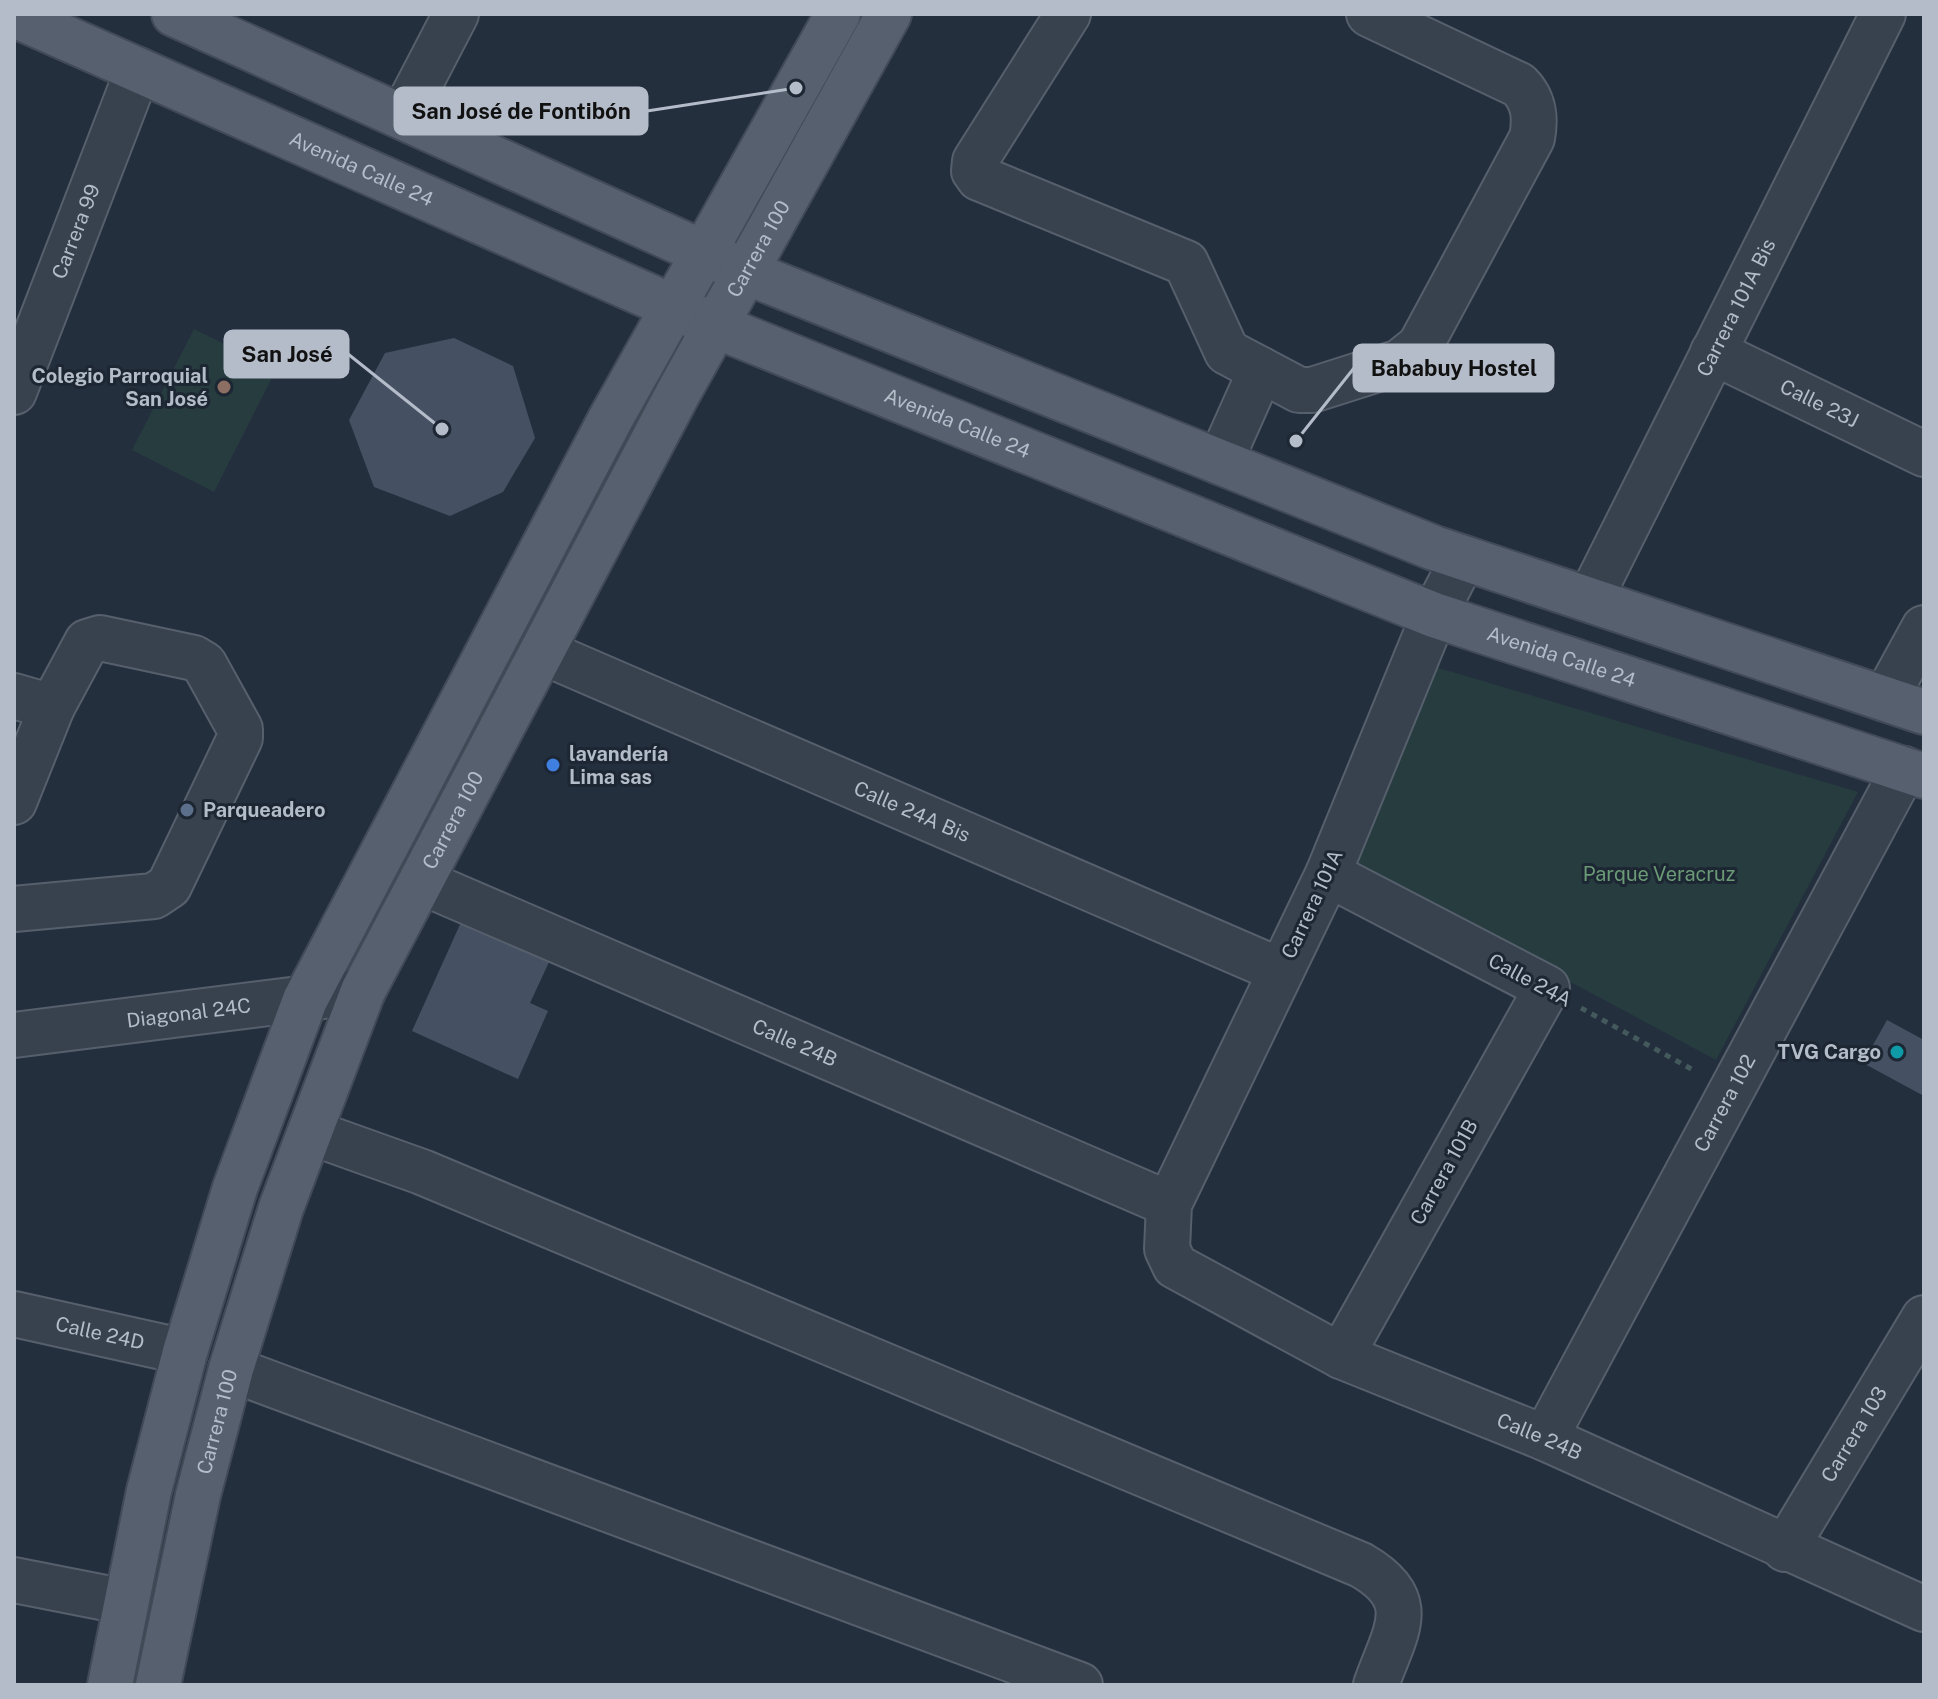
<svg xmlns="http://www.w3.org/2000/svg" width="1938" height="1699" font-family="'Public Sans',sans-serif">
  <rect width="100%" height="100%" fill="#242f3e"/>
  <path fill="#263c3f" d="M194 329 276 370 214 492 132 450Z
    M1425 664 1858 792 1716 1060 1351 864Z"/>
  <path fill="#455162" d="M454 338 513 366 535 438 503 492 450 516 374 487 349 420 385 353Z
    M462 920 550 960 530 1003 548 1011 518 1079 412 1031Z
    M1887 1020 1924 1040V1096L1863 1063Z"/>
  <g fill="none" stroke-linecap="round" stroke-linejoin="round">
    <g stroke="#565f6c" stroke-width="48">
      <g id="minor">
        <path d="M1068 14 975 161 974 171 979 178 1186 263 1227 352 1299 390H1312L1400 362 1420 346 1532 138C1536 117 1534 100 1519 85L1369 14"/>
        <path d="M403 116 456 14"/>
        <path id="s1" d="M1713 352 1924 454"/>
        <path id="s2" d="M14 392 138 70"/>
        <path d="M1220 462 1261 370"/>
        <path id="s3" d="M1463 559 1434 615 1328 874 1169 1204 1167 1249 1175 1266 1341 1356 1545 1438 1924 1609"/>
        <path id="s4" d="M1590 599 1883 14"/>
        <path id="s5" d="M543 652 1281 971"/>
        <path d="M14 696 52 707 87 642 100 638 194 658 204 664 240 729V738L169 886 154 896 14 909"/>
        <path d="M1885 699 1924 628"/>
        <path d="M14 802 52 707"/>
        <path d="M1328 874 1547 988 1341 1356"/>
        <path id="s6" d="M422 882 1169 1204"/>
        <path id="s7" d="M14 1035 363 991"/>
        <path d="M310 1132 422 1172 1361 1565C1422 1600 1395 1631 1376 1685"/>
        <path id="s8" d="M14 1314 185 1352"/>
        <path d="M231 1369 1080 1685"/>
        <path id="s9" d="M1545 1438 1904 769"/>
        <path id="s10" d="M1785 1549 1924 1318"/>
        <path d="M14 1580 126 1602"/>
      </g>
    </g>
    <g stroke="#414a57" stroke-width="48">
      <g id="major">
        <path d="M174 14 746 272 1434 548 1924 712"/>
        <path id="s11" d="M14 15 716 326 1434 615 1924 776"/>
        <path d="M110 1685 149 1491 185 1352 235 1188 305 1000 611 418 838 14"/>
        <path id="s12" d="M158 1685 198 1495 231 1369 281 1208 363 991 677 395 889 14"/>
      </g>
    </g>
    <path stroke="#44595c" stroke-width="5" stroke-dasharray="6 6" stroke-linecap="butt" d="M1581 1008 1695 1071"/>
    <use href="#minor" stroke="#38414e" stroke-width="44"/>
    <use href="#major" stroke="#56606e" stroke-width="44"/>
  </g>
  <circle fill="#8d6e63" stroke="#1d2633" stroke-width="3" cx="224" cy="387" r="8"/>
  <circle fill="#3f7fe0" stroke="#1d2633" stroke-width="3" cx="553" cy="765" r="8"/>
  <circle fill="#5c6f8a" stroke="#1d2633" stroke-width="3" cx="187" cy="810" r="8"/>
  <circle fill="#0f9aa8" stroke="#1d2633" stroke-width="3" cx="1897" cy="1052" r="8"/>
  <g text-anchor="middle" stroke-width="6" stroke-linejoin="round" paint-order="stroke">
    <g font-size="20" fill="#b4bcc9" stroke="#1d2633">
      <text dy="7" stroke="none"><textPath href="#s11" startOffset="380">Avenida Calle 24</textPath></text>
      <text dy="7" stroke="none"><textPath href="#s2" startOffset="172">Carrera 99</textPath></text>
      <text dy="7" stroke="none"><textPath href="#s12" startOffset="1566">Carrera 100</textPath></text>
      <text dy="7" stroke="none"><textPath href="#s4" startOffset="326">Carrera 101A Bis</textPath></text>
      <text dy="7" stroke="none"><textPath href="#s1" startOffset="118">Calle 23J</textPath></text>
      <text dy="7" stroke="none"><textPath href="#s11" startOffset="1028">Avenida Calle 24</textPath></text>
      <text dy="7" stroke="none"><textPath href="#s11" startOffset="1676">Avenida Calle 24</textPath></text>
      <text dy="7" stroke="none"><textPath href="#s5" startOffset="402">Calle 24A Bis</textPath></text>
      <text dy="7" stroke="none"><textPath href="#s12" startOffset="918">Carrera 100</textPath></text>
      <text transform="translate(1312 904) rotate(-65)" y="7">Carrera 101A</text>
      <text transform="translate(1530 980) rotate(28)" y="7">Calle 24A</text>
      <text dy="7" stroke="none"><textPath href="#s7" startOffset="176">Diagonal 24C</textPath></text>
      <text dy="7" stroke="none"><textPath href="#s6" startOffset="406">Calle 24B</textPath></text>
      <text dy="7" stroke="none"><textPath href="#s9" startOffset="380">Carrera 102</textPath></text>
      <text transform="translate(1444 1172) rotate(-61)" y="7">Carrera 101B</text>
      <text dy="7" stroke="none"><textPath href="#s8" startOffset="88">Calle 24D</textPath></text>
      <text dy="7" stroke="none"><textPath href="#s12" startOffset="270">Carrera 100</textPath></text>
      <text dy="7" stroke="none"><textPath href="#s10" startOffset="134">Carrera 103</textPath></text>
      <text dy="7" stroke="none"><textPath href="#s3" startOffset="1176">Calle 24B</textPath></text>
    </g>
    <g font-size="20" font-weight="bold" fill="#b4bcc9" stroke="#1d2633" text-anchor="end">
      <text x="208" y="383">Colegio Parroquial<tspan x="208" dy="23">San José</tspan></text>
      <text x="569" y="761" text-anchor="start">lavandería<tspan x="569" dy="23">Lima sas</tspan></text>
      <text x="203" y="817" text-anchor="start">Parqueadero</text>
      <text x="1881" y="1059">TVG Cargo</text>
    </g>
    <g font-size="20" fill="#6b9a76" stroke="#1d2633">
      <text x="1659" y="881">Parque Veracruz</text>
    </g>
  </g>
  <path fill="none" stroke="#b4bcc9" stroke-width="3" d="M796 88L647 111M442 429L348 354M1296 441L1354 368"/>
  <g fill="#b4bcc9" stroke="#1d2633" stroke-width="3">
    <circle cx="796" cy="88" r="8"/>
    <circle cx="442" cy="429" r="8"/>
    <circle cx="1296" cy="441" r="8"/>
  </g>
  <g fill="#b4bcc9" stroke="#b4bcc9" stroke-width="3">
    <rect x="395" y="88" width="252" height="46" rx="8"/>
    <rect x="225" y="331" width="123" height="46" rx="8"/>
    <rect x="1354" y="345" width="199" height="46" rx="8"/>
  </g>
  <g font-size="22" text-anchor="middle" font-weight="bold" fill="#111">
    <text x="521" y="119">San José de Fontibón</text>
    <text x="287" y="362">San José</text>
    <text x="1454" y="376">Bababuy Hostel</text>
  </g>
  <rect width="1938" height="1699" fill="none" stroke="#b4bcc9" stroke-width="32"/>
</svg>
